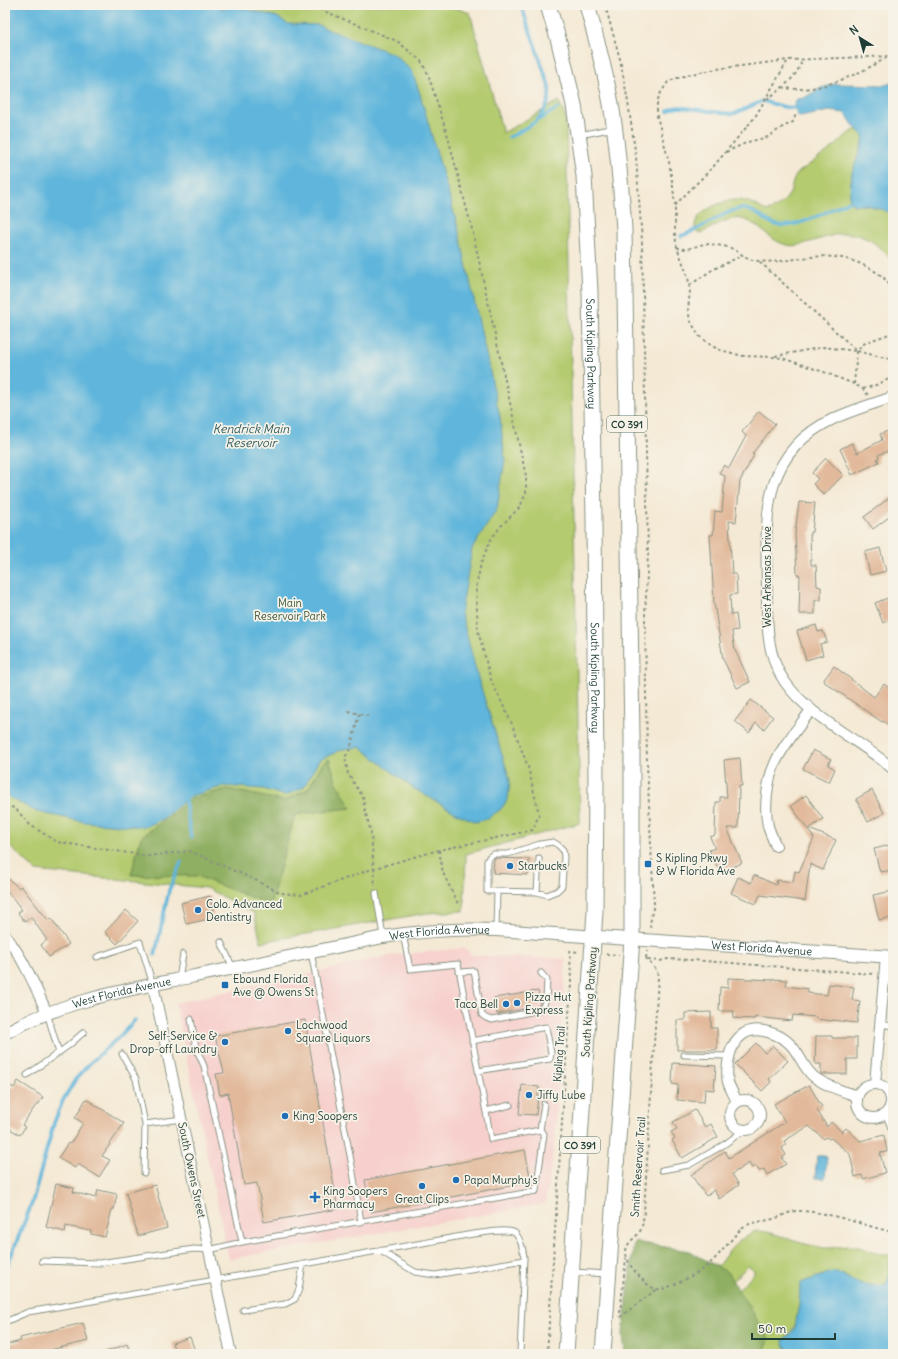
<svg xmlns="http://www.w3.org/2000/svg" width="898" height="1359" font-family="Delius,sans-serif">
  <rect width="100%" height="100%" fill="#f7f3e8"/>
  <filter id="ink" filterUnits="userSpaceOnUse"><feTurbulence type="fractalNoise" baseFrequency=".025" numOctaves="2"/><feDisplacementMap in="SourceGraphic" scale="8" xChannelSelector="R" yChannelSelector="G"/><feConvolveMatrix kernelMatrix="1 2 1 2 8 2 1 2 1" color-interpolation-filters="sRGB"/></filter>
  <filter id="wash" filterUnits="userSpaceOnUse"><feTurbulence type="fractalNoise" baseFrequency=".012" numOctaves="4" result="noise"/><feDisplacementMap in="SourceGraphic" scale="16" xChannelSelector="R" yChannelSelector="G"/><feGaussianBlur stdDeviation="0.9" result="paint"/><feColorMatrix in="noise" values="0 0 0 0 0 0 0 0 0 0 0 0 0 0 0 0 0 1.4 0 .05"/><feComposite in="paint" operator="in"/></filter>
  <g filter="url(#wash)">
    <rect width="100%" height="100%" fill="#f4e9d4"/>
    <path fill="#f7d0cd" d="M466 948 471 955 566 959 554 1148 545 1204 229 1259 175 1003 394 955Z"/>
    <path fill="#b4cb6f" stroke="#6a8452" d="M5 5H446L470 13 503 133 559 101 566 119 580 823 466 854 464 911 427 913 261 942 254 913 206 888 36 871 5 842Z
      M857 129 862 133 864 139 850 185 854 205C864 205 882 205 889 214 895 220 893 254 893 263 880 243 858 229 834 235 826 237 818 240 810 242 803 244 795 247 787 245 778 243 770 237 763 231 738 210 729 219 703 232L699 233 696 232C688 213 726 198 741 200 750 201 758 207 767 211 776 209 785 202 790 193 793 185 792 179 799 172L835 146 849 133Z
      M756 1231C770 1231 780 1236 794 1241 804 1244 814 1246 824 1248 835 1249 846 1244 858 1247 870 1250 879 1256 893 1255V1260L889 1264V1278L885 1285C869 1287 854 1283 841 1273L803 1282C799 1287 800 1292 800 1300 799 1319 797 1327 783 1340L786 1348 794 1354H708L739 1289 754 1273V1270L748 1266 716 1296 705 1286C719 1265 732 1240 756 1231Z"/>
    <path fill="#8faf62" stroke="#57764b" d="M329 759 336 781 351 808 314 812 295 815 270 905 197 876 131 875 141 837 193 798 227 789 284 801 308 789 322 764Z
      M634 1242 689 1251 727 1272 769 1339 763 1354H625L623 1334Z"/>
    <path fill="#5eb5db" stroke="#3e7988" d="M5 5H217L223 9 235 6 277 17 288 24 319 25 329 30 394 54 412 71 420 94 458 227 500 417 505 460 497 509 472 549 461 613 478 678 510 780 508 799 501 809 488 818 476 822 458 814 413 788 360 747 343 749 319 760 304 787 285 796 264 789 224 786 191 796 162 819 145 827 85 822 37 812 12 799 5 793Z
      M893 82V231L891 216 886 211 867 205H854L849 201 852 173 864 139 863 136 854 126 845 113 829 111 800 117 797 115 794 103 797 99 804 98 821 88 835 84 886 85Z
      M817 1156H827L825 1178H815Z
      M891 1260H893V1354H794C789 1350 783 1347 783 1340L792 1333 795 1327 799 1304 800 1284 803 1282 832 1272C840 1271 843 1276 849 1279 860 1285 873 1286 885 1285 893 1276 886 1268 891 1260Z"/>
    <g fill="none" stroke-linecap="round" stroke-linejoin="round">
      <path stroke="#5eb5db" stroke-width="3.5" d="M521 5 549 86C551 102 545 112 534 123
        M668 111 673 108 680 107 731 114 736 113 762 101 785 107 795 108
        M540 119 558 108
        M509 137 514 135 535 122
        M681 236C693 232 703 226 714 220 722 216 730 210 739 209 754 207 764 222 777 225 795 230 832 209 849 201
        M185 801 191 837
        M155 955 169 890 181 862
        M5 1271 32 1203 54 1123 63 1100 75 1080 89 1064 119 1037 135 1020"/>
    </g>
    <g id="blocks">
      <path fill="#e2ba9b" d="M759 411 775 424 752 454 754 455 740 481 736 522 729 521 732 574H736L737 594 730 595 731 615 736 614 738 630 732 631 735 650 750 682 737 688 723 659 714 603 710 535H713L715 511 722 512 725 476 719 473 724 465 729 468 746 436 742 432Z
        M893 429V449L878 455 879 458 877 459 879 462 852 475 840 449 852 443 857 453 882 440 880 434Z
        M826 458 843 475 824 495 813 484 818 479 812 473Z
        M893 495V514L873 529 864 517Z
        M799 502 815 503 812 532H810L811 565H816L817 586 821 587V600H815V614H799L800 575H797L795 534Z
        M880 548 886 571 870 575 865 552Z
        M893 596V619L883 623 875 603Z
        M816 625 818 632 823 631 827 642 820 644 823 655 806 660 797 631Z
        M834 666 874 697 884 684 893 691V729L883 721 882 722 823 681Z
        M751 700 773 717 764 729 756 723 749 733 735 721Z
        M813 750 831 759 828 765 835 769 829 782 803 769Z
        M740 758 742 786H739L738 828H727L742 863 724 871 722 865 717 867 709 850 715 848 710 837 715 835 716 802H720V797H727L724 760Z
        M872 790 884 813 868 822 856 799Z
        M806 795 823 819 809 829 836 840 823 870 810 864 805 901 760 895 756 904 731 893 738 877 751 883 754 875 776 885 777 880 793 882 795 871 799 872 814 838 791 806Z
        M890 845 893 859V870L880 872 874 849Z
        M494 858 529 859 528 875 493 873Z
        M5 876 19 888 21 886 48 920 51 918 69 944 49 957 41 945 47 940 31 917 25 922 18 913 22 910 5 888Z
        M893 891V917L879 920 873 895Z
        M210 896 214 918 186 924 181 903Z
        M126 910 138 921 117 944 105 932Z
        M728 978 773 980V979L787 980 786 986 808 989V993L827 995 829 984 854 987 852 1000 860 1001 857 1023 832 1020V1021L816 1019V1017L793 1015 792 1021 755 1017V1019L733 1018 734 1011H719L720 987 728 988Z
        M538 991 540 1003 538 1006 497 1014 494 998Z
        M711 1012V1028H717V1050H677V1020H685V1013Z
        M305 1020 338 1209 264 1222 257 1183 244 1185 228 1093 220 1095 216 1074 224 1073 215 1036Z
        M816 1036H832V1038H857V1059H847V1074H821V1064H815Z
        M756 1043 765 1053 773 1046 788 1061 769 1079 771 1082 762 1091 735 1064Z
        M673 1063 716 1066 714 1090 705 1089 704 1102 677 1100 678 1085 672 1084Z
        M18 1081 43 1097 38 1105 37 1104 22 1125 25 1127 20 1135 5 1126V1102L9 1096 6 1094 11 1086 14 1088Z
        M522 1085 539 1087 536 1115 519 1114Z
        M809 1085 822 1107 817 1110 827 1127 831 1122 842 1132 846 1128 860 1141 884 1135 887 1152 880 1153 885 1173 863 1179 862 1175 855 1177 850 1154 831 1138 829 1139 826 1137 824 1139 809 1126 784 1141 786 1145 782 1148 786 1155 782 1158 786 1164 767 1175 764 1169 759 1171 756 1166 752 1168 749 1163 732 1174 739 1185 719 1199 714 1190 706 1196 691 1175 725 1151 729 1158 785 1122 774 1104Z
        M86 1099 124 1123 102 1156 110 1160 99 1177 78 1164 75 1168 58 1158 68 1143 70 1144 83 1123 75 1118Z
        M695 1110 705 1127 711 1124 718 1137 682 1158 672 1140 675 1138 671 1132 677 1129 673 1122Z
        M525 1150 531 1182 371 1212 365 1180Z
        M56 1184 74 1188 73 1192 96 1198 98 1190 117 1194 114 1209H112L105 1237 91 1234V1231L66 1226 65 1232 46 1227Z
        M155 1185 167 1228 138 1236 126 1193Z
        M83 1323 88 1341 33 1354H5V1345L21 1341 20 1338Z
        M190 1337 196 1354H176L172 1343Z
        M127 1344 131 1354H103V1353Z"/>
    </g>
  </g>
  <g filter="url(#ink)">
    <use href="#blocks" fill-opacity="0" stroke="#8a9384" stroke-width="1"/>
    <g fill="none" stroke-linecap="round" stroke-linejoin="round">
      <g stroke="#8a9384" stroke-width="7">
        <path id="service" d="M580 135 614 128
          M553 842 558 845 563 850 564 857 562 886 557 891 547 895 537 892 487 891V861L489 857 493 854H508L540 844Z
          M537 892 539 858
          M376 893 383 936
          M496 930 497 891
          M403 934 410 969 458 964 491 1139 540 1130
          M221 942 233 968
          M311 952 352 1166 361 1222
          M97 957 140 942 153 985
          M459 972 474 971 482 1015 486 1018 492 1020 540 1010C548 1003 546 990 547 980L541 973
          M179 979 183 954
          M47 1013 59 1053
          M191 1019 196 1048 204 1066 242 1242
          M880 1024 893 1026
          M472 1041 546 1027 551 1053 550 1059 478 1071
          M122 1054 136 1079 145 1124
          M684 1055 729 1056
          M27 1075 68 1046 84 1032
          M891 1099H893
          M486 1111 510 1105
          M884 1114 888 1120 893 1133
          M540 1130 544 1104
          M662 1170 689 1165 725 1144 744 1130
          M144 1173 145 1124 182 1119
          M379 1250 415 1272 435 1275 524 1260
          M42 1261 99 1263 194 1249 209 1250 242 1242 536 1191 544 1134 540 1130
          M574 1272 608 1274
          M243 1310 285 1304 295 1299 299 1289 303 1264
          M5 1322 28 1312 215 1280 473 1234C482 1233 508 1228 515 1233 521 1239 523 1249 524 1257L520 1354"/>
      </g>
      <g stroke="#8a9384" stroke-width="12">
        <path id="minor" d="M893 397C873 404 852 410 833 419 760 454 766 517 767 586 767 619 765 654 785 682 809 717 860 740 893 769
          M776 846C773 839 770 833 768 826 764 809 767 781 774 766 781 747 800 726 811 710
          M5 935C24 959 35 986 47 1013
          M153 985 231 1354
          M875 1084 886 956
          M857 1101a17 17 0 1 1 34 0a17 17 0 1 1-34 0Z
          M730 1115a15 15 0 1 1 30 0a15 15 0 1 1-30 0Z
          M737 1102C735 1096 730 1089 728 1082 726 1073 728 1055 733 1046 735 1042 740 1036 745 1033 758 1026 780 1034 790 1044 799 1053 803 1067 813 1076 825 1086 843 1091 857 1096"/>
      </g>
      <g stroke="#8a9384" stroke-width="14">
        <g id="tertiary">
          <path id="s1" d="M5 1033C62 1001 127 990 190 977 254 964 319 951 383 937 421 931 457 928 496 930L893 957"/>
        </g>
      </g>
      <g stroke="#8a9384" stroke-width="17">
        <g id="primary">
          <path id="s2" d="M548 5 559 42 574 105 584 176 590 292 594 520 596 782 595 911 566 1354"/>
          <path d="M587 5C596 38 605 70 611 104 618 145 621 187 624 229L632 737V939L603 1354"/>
        </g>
      </g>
      <path stroke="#8a9384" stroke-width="2" stroke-dasharray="3 3" stroke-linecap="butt" d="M605 5 620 59 628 102 636 157 642 241 648 554 645 615 647 764 654 904 651 917 650 929
        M782 87C817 96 863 72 893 54
        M767 99C780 90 798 77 802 60
        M726 152 748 142 768 137 781 128 793 122 796 114
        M675 205 713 167 755 117 788 60
        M677 247C688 253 698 243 709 244 717 245 726 246 733 249 742 254 748 260 758 261 773 263 788 260 803 258 828 254 850 257 871 269 882 275 890 282 893 294
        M760 262 857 351 893 360
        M690 285 712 270 743 255
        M775 356 824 347 856 351
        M854 384 857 351C864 339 881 339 893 332
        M863 389 876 385 893 377
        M868 395 863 389 854 384 824 372 782 358 773 357 743 356 720 350 712 346 699 336 690 320 688 310 690 291 688 277 677 247 675 236V205L673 187 669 162 657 116V102L660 94 668 82 674 79 691 74 717 69 788 60 893 56
        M348 711 368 716
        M359 714 350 750 345 757 348 774 363 797 365 810 371 833 375 886
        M5 806 15 808 30 825 57 842 148 856 190 851 255 880 281 893 301 895 372 869 439 850 533 830 539 814 528 767 512 724 491 680 478 631 476 588 481 563 491 539 501 526 520 507 526 493V476L472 229 448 137 428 74 421 61 397 41 309 5
        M439 850 443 873 459 906
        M606 954 619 955
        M646 958 647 951
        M646 958 657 971 658 977 644 1212C643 1219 643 1227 639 1233 634 1239 626 1243 626 1252 626 1262 635 1272 641 1278 645 1283 650 1287 656 1289 668 1291 698 1273 708 1265 721 1254 731 1239 743 1227 753 1221 762 1222 773 1219 781 1217 787 1212 796 1211 825 1210 864 1226 893 1232
        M648 960 660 961 668 959 692 960 874 974
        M620 1313 626 1258
        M620 1317 657 1289
        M547 1354 571 984 570 951 579 952"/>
      <use href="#service" stroke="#fff" stroke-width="5"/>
      <use href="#minor" stroke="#fff" stroke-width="10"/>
      <use href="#tertiary" stroke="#fff" stroke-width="12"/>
      <use href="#primary" stroke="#fff" stroke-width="15"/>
    </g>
  </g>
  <g fill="#1f6fb2" stroke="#f7f3e8" stroke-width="1.5">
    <rect x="644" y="860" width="8" height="8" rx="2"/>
    <circle cx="510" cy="866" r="4"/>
    <circle cx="198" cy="910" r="4"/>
    <rect x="221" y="981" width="8" height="8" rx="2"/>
    <circle cx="517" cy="1003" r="4"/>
    <circle cx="506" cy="1004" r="4"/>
    <circle cx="288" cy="1031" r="4"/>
    <circle cx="225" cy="1042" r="4"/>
    <circle cx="529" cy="1095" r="4"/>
    <circle cx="285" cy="1116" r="4"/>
    <circle cx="456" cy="1180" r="4"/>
    <circle cx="422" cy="1186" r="4"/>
    <path d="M313 1191h4v4h4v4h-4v4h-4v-4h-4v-4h4z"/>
  </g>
  <g text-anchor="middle" stroke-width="3.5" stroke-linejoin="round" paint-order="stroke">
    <g fill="#f7f3e8" stroke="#60746a" stroke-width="1">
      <rect x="607" y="416" width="40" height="16" rx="3"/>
      <rect x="560" y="1137" width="40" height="16" rx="3"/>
    </g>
    <g font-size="10" font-weight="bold" fill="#1f3d34">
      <text x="627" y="428">CO 391</text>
      <text x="580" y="1149">CO 391</text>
    </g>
    <g font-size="11" fill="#1f3d34" stroke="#f7f3e8">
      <text dy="4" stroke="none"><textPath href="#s2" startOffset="353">South Kipling Parkway</textPath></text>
      <text transform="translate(767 577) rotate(-90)" y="4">West Arkansas Drive</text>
      <text dy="4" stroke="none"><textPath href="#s2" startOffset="677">South Kipling Parkway</textPath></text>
      <text dy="4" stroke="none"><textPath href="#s1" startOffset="448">West Florida Avenue</textPath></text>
      <text dy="4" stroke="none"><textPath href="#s1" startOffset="771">West Florida Avenue</textPath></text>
      <text dy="4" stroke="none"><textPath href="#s1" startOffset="124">West Florida Avenue</textPath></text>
      <text transform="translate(589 1002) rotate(-86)" y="4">South Kipling Parkway</text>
      <text transform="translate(559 1054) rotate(-86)" y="4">Kipling Trail</text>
      <text transform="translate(638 1167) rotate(-86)" y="4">Smith Reservoir Trail</text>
      <text transform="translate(192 1170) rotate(78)" y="4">South Owens Street</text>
    </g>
    <g font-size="11" fill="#3d5940" stroke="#f7f3e8">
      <text x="290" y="607">Main<tspan x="290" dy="13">Reservoir Park</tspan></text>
    </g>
    <g font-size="11" fill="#1f3d34" stroke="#f7f3e8" text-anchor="start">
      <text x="656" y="862">S Kipling Pkwy<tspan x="656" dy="13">&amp; W Florida Ave</tspan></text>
      <text x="518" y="870">Starbucks</text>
      <text x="206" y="908">Colo. Advanced<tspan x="206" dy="13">Dentistry</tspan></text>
      <text x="233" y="983">Ebound Florida<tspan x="233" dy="13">Ave @ Owens St</tspan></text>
      <text x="525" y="1001">Pizza Hut<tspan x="525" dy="13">Express</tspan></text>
      <text x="498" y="1008" text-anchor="end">Taco Bell</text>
      <text x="296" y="1029">Lochwood<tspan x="296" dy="13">Square Liquors</tspan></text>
      <text x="217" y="1040" text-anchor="end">Self-Service &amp;<tspan x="217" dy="13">Drop-off Laundry</tspan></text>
      <text x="537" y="1099">Jiffy Lube</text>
      <text x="293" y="1120">King Soopers</text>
      <text x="464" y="1184">Papa Murphy's</text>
      <text x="323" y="1195">King Soopers<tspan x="323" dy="13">Pharmacy</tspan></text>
      <text x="422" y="1203" text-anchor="middle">Great Clips</text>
    </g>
    <g font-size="12" font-style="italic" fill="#2f5b5e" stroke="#f7f3e8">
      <text x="251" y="433">Kendrick Main<tspan x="251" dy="14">Reservoir</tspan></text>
    </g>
  </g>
  <rect width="898" height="1359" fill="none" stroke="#f7f3e8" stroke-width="20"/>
  <g transform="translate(860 38) rotate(323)" stroke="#f7f3e8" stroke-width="3" paint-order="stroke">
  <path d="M0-3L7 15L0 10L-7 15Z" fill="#1f3d34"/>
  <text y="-6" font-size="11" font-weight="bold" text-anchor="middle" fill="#1f3d34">N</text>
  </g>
  <path d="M752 1333v6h83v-6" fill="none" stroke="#1f3d34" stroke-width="2"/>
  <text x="758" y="1333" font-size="12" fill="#1f3d34" stroke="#f7f3e8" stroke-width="3" paint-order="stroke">50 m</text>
</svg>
